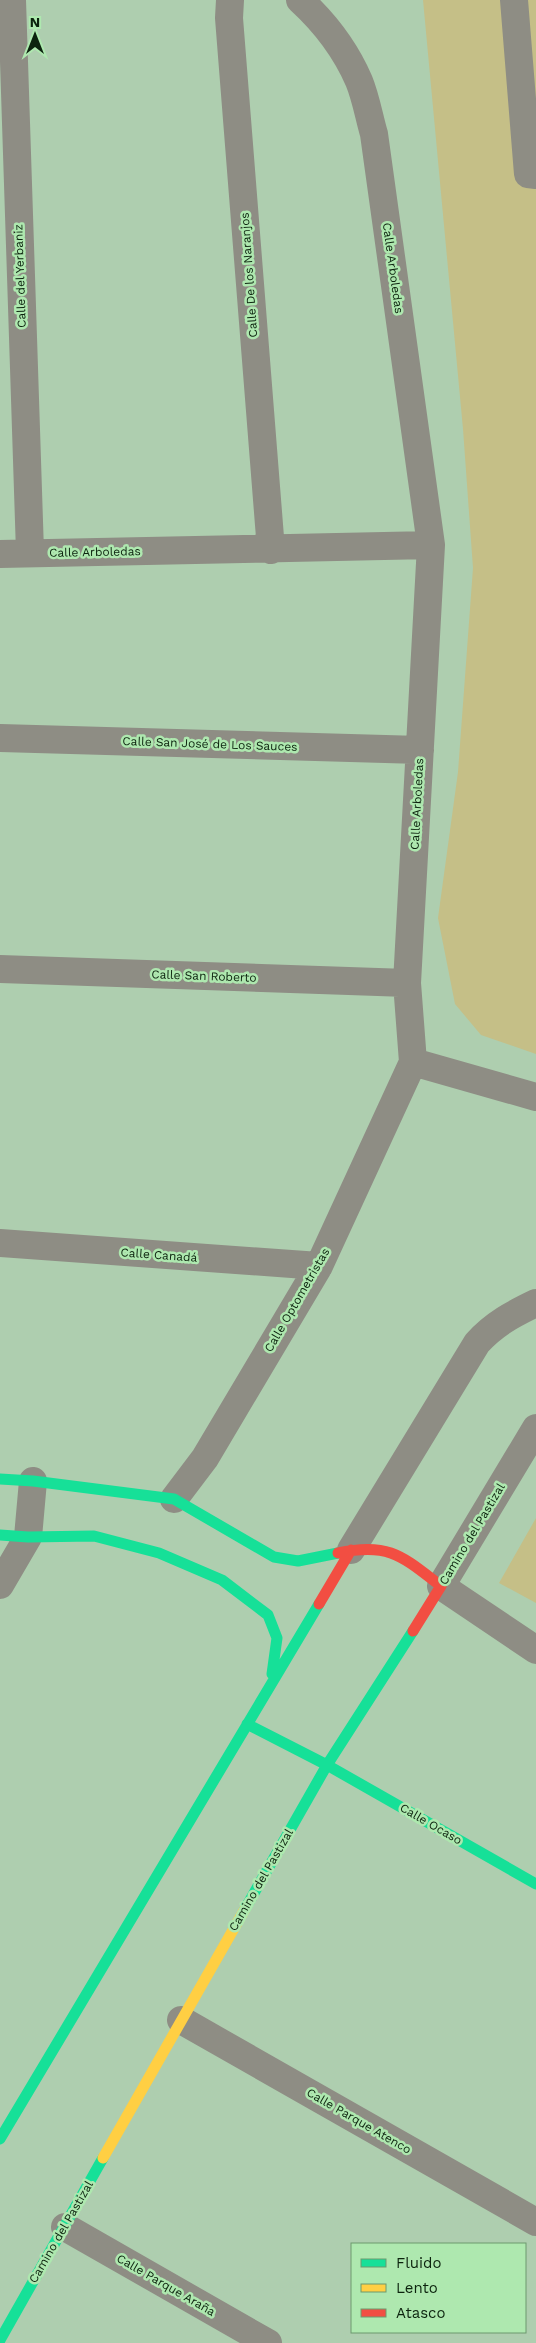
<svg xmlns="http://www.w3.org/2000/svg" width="536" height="2343" font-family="'Work Sans',sans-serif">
  <rect width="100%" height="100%" fill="#aeceaf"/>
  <path fill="#c5bf87" d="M423 0H536V1054L481 1035 455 1004 438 918 458 772 473 568 463 429Z
    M536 1518V1603L499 1583Z"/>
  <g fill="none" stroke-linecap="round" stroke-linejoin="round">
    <path stroke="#8e8d84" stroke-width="28" d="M12 0 30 552
      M230 0 229 18 271 550
      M514 0 528 174 536 175
      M0 554 431 545
      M0 738 420 750
      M0 969 407 983
      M413 1062 536 1097
      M0 1243 319 1266
      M536 1428 441 1586 536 1650
      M174 1499 205 1458 319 1266 413 1062 407 983 431 545 374 134C369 117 366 98 359 81 346 51 324 22 300 0
      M351 1550 477 1343C494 1324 513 1314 536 1303
      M0 1585 28 1537 33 1481
      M181 2020 536 2222
      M65 2227 268 2343"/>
    <path stroke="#16e098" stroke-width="11" d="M0 1479 33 1481 174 1499 274 1557 298 1561 338 1553
      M0 1535 28 1537 94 1536 159 1553 222 1580 268 1615 277 1638 272 1674
      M247 1724 327 1765 536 1884
      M245 1909 327 1765 413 1631
      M0 2139 319 1604
      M0 2340 103 2158"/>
    <path stroke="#ffcf43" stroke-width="11" d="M103 2158 245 1909"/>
    <path stroke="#f24e42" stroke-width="11" d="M338 1553C389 1542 402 1556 441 1586L413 1631
      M319 1604 351 1550"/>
  </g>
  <g text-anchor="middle" stroke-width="5" stroke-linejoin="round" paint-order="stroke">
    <g font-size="12" fill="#0c230e" stroke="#aee8af">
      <text transform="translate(393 268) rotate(82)" y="4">Calle Arboledas</text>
      <text transform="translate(249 275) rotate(-94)" y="4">Calle De los Naranjos</text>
      <text transform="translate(20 276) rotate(-92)" y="4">Calle del Yerbaniz</text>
      <text transform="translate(95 552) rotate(-1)" y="4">Calle Arboledas</text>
      <text transform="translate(210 744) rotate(2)" y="4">Calle San José de Los Sauces</text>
      <text transform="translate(417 804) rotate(-87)" y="4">Calle Arboledas</text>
      <text transform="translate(204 976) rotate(2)" y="4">Calle San Roberto</text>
      <text transform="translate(159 1255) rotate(4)" y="4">Calle Canadá</text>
      <text transform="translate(297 1300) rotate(-60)" y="4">Calle Optometristas</text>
      <text transform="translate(472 1534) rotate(-59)" y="4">Camino del Pastizal</text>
      <text transform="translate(431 1824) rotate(30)" y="4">Calle Ocaso</text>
      <text transform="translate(261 1880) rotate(-60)" y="4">Camino del Pastizal</text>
      <text transform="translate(359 2121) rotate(30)" y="4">Calle Parque Atenco</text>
      <text transform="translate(61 2232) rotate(-60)" y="4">Camino del Pastizal</text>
      <text transform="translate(166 2285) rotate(30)" y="4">Calle Parque Araña</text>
    </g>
  </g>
  <rect x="351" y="2243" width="175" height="90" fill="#aee8af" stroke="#6d996f"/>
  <rect x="361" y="2259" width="25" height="8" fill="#16e098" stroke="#6d996f"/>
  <text x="396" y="2268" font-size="15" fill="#0c230e">Fluido</text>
  <rect x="361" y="2284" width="25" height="8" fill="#ffcf43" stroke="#6d996f"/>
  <text x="396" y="2293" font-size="15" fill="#0c230e">Lento</text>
  <rect x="361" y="2309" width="25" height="8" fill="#f24e42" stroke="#6d996f"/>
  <text x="396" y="2318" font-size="15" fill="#0c230e">Atasco</text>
  <g transform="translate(35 35)" stroke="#aee8af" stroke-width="4" paint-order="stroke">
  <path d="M0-4L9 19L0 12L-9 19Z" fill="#0c230e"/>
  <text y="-8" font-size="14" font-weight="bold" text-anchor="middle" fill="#0c230e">N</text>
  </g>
</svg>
